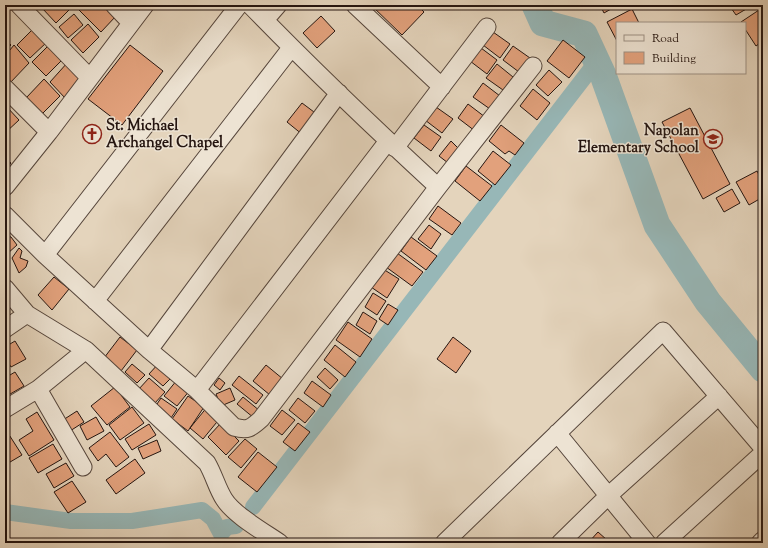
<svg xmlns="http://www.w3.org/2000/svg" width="768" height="548" font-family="'Sorts Mill Goudy',serif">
  <rect width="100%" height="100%" fill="#e4d4bc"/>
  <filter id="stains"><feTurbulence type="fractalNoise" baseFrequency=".005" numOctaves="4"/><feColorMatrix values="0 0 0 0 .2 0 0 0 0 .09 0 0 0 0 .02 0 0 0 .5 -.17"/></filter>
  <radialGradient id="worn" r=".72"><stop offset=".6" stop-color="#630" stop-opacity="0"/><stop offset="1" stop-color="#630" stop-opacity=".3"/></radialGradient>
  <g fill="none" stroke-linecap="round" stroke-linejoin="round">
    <path stroke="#97b7b7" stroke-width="16" d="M253 507 597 61
      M5 512 71 521H132L202 510 213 519 221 534 227 527 236 526"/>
    <path stroke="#97b7b7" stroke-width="27" d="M535 5 543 23 584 34 603 75 657 225 708 302 763 369"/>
  </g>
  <path fill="#e2a17c" stroke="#251510" d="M45 5H64L69 10 56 23 42 8Z
    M82 5H103L116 16 101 32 78 9Z
    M371 5H417L424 12 402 35Z
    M600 5H618L604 13Z
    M729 5H753L736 15Z
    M762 8 763 41 756 46 745 29V23L741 22Z
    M632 9 639 23H617V41L607 22Z
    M74 14 83 25 68 38 59 27Z
    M321 16 335 31 317 48 303 33Z
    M88 24 99 37 83 53 71 40Z
    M34 28 47 42 30 58 17 45Z
    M493 32 510 44 500 58 483 45Z
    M5 39 11 45 5 51Z
    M563 40 585 57 569 78 547 61Z
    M52 42 66 56 46 76 32 62Z
    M14 45 29 63 9 84 5 80V56Z
    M130 45 163 71 122 125 88 99Z
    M513 46 530 58 519 72 503 60Z
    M481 48 497 60 487 74 470 61Z
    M68 62 84 78 66 99 50 82Z
    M497 64 513 77 503 90 486 78Z
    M549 70 562 82 548 96 536 85Z
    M44 79 60 96 42 114 26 98Z
    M483 83 500 96 490 109 473 97Z
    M533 89 550 103 537 120 520 106Z
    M302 103 318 115 303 135 287 122Z
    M468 104 485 117 475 131 458 118Z
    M6 106 19 120 5 133V107Z
    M436 107 453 119 442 133 425 120Z
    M690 108 730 184 703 199 662 122Z
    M424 125 441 137 431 151 414 138Z
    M501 125 524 143 515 155 509 151 505 154 489 141Z
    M451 141 462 152 452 166 439 156Z
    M493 151 511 165 495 185 478 171Z
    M5 158 11 163 5 170Z
    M466 166 492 186 480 201 455 181Z
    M757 171 763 182V197L749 205 736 182Z
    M732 189 740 203 724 212 716 198Z
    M438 206 461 223 452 235 429 219Z
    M429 225 441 234 431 249 418 239Z
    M5 235 11 237 17 245 7 254 5 253Z
    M411 237 437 256 426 270 401 251Z
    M19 248 22 251 20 258 28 261 26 267 19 273 12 258Z
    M397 253 423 272 412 286 386 267Z
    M383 269 399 279 387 298 371 287Z
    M54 277 69 289 52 310 38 295Z
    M373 293 386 301 377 315 365 307Z
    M388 304 398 310 388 325 379 319Z
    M363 312 377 321 370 334 356 325Z
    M348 322 372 339 360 357 336 340Z
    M120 337 137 350 121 371 104 358Z
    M453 337 471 351 456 373 437 359Z
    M15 341 26 359 11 367 5 357V347Z
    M335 345 356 362 345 377 324 360Z
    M159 363 173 376 163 386 149 374Z
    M132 364 145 375 137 383 125 372Z
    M266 365 283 379 270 395 253 381Z
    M325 368 338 380 330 389 317 377Z
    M15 372 24 386 5 397V378Z
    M239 376 263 395 256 404 232 385Z
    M149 378 165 392 154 404 138 390Z
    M219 378 225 383 220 390 214 385Z
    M177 380 190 390 177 406 164 396Z
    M312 381 331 395 323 407 304 393Z
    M115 387 130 407 107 425 91 406Z
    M230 388 235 400 221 406 216 394Z
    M188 396 204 407 188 431 172 419Z
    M243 397 260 411 254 418 237 404Z
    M161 398 177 409 171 418 155 407Z
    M298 398 315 411 305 423 289 410Z
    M208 406 221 417 203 439 190 428Z
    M132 407 144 423 120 440 109 425Z
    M282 410 295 420 282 435 270 426Z
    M77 411 84 422 70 431 63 420Z
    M37 412 54 440 29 456 19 440 33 431 26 419Z
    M96 417 104 431 87 440 80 426Z
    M221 423 239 441 226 455 208 437Z
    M298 423 310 432 295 451 283 442Z
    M149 424 156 435 132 450 125 439Z
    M6 430 22 455 5 465V431Z
    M110 432 129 457 116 467 106 454 98 461 89 448Z
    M245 439 257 449 241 468 228 457Z
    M157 440 161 451 143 459 138 448Z
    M53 444 62 459 38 473 29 458Z
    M258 452 277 467 257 492 238 477Z
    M135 459 145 473 116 494 106 480Z
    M66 463 74 476 54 488 46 474Z
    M72 481 86 502 68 513 54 492Z
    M598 532 607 540 604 543H588Z"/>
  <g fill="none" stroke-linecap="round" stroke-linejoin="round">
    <g stroke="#55453b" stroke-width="19">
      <path id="street" d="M19 5 89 77
        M114 5 131 23
        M250 5C311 68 374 128 438 187
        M355 5 442 87
        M265 20 278 5
        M5 88 49 132
        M395 148 487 27
        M5 187 49 132 145 5
        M5 215 45 255 149 350 197 390 234 427C248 431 251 428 261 419L438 187 533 66
        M45 255 239 5
        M5 288 27 314 86 350 207 463C214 475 217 488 224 499 234 515 264 532 280 543
        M95 301 291 48
        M5 329 27 314
        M149 350 339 93
        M38 389 83 467
        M197 390 388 141
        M5 409 38 389 86 350
        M557 433 647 543
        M444 543 663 331 763 448
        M560 543 608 496 719 396
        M664 543 763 453
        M760 543 763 540"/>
    </g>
    <use href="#street" stroke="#ede3d3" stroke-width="17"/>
  </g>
  <defs>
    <g id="church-ring" transform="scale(1)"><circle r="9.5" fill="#ede3d3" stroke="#8f2418" stroke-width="1.5"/><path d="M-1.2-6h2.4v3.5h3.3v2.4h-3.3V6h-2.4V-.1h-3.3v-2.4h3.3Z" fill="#8f2418"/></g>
    <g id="school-ring" transform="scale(1)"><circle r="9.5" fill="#ede3d3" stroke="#8f2418" stroke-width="1.5"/><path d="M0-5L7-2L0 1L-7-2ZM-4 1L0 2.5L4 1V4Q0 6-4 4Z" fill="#8f2418"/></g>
  </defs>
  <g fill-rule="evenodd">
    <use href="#church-ring" x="92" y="134"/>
    <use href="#school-ring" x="713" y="139"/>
  </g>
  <g text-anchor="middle" stroke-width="3" stroke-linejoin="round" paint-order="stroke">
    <g font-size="15" font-weight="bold" fill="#251510" stroke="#ede3d3" text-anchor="start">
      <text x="106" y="130">St. Michael<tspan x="106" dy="17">Archangel Chapel</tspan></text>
      <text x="699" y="135" text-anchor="end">Napolan<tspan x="699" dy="17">Elementary School</tspan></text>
    </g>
  </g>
  <rect width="768" height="548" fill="none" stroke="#e4d4bc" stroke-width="20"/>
  <rect x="6" y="6" width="756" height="536" fill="none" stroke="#251510" stroke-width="2"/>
  <rect x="10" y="10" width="748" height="528" fill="none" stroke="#251510"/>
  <rect x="616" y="22" width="130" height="52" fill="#ede3d3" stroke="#9d9185"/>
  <rect x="624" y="35" width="20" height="6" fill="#ede3d3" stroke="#9d9185"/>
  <text x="652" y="42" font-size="12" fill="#251510">Road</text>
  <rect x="624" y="52" width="20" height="12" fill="#e2a17c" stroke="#9d9185"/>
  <text x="652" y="62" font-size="12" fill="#251510">Building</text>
  <rect width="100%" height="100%" filter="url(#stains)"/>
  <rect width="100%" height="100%" fill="url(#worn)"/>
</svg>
